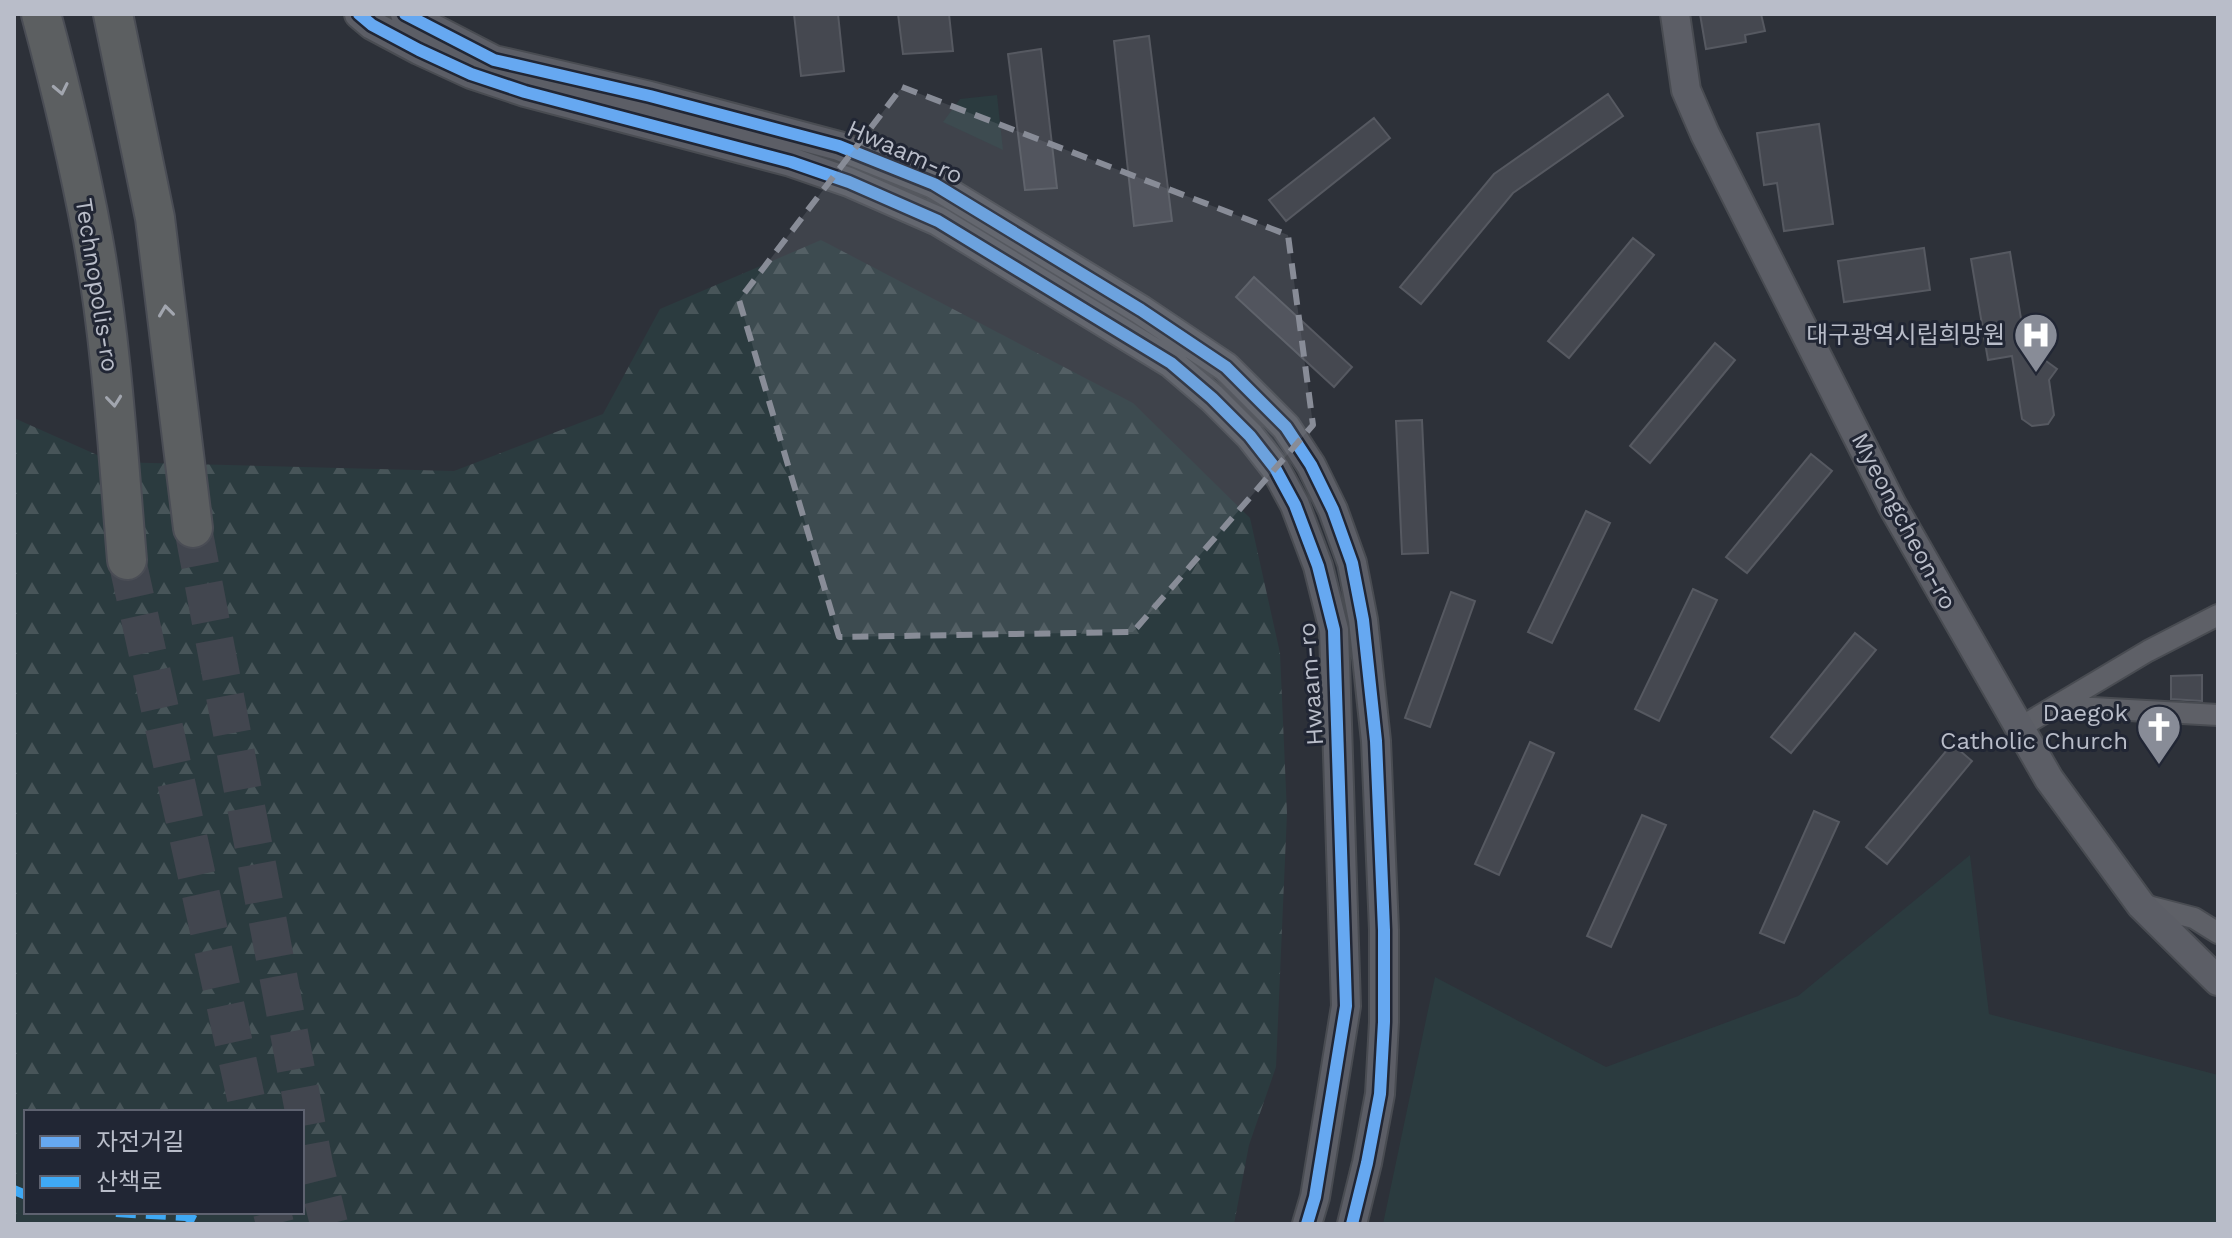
<svg xmlns="http://www.w3.org/2000/svg" width="2232" height="1238" font-family="'Work Sans','Noto Sans KR',sans-serif">
  <defs>
    <pattern id="forest-firs" width="22" height="20" patternUnits="userSpaceOnUse" patternTransform="scale(2)"><rect width="22" height="20" fill="#2b3b3f"/><path d="M5 1l3.5 6h-7zM16 11l3.5 6h-7z" fill="#485559"/></pattern>
  </defs>
  <rect width="100%" height="100%" fill="#2d3139"/>
  <path fill="url(#forest-firs)" fill-rule="evenodd" d="M821 240 1133 403 1250 518 1280 653 1287 813 1276 1067 1249 1145 1234 1224H14V418L113 462 454 471 603 414 660 309ZM26 1112H302V1212H26Z"/>
  <path fill="#2b3b3f" d="M997 95 1003 150 943 122 960 99Z
    M1970 855 1989 1014 2218 1075V1224H1383L1435 977 1606 1067 1798 996Z"/>
  <path fill="#454850" stroke="#565961" stroke-width="2" d="M794 14H838L844 71 801 76Z
    M898 14H949L953 51 903 54Z
    M1700 14H1761L1765 31 1745 35 1746 42 1706 49Z
    M1149 36 1172 221 1134 226 1114 41Z
    M1041 49 1057 188 1025 190 1008 54Z
    M1608 94 1623 116 1513 193 1421 304 1400 287 1494 174Z
    M1374 118 1390 138 1286 221 1269 200Z
    M1819 124 1833 224 1784 231 1777 183 1764 185 1757 133Z
    M1633 238 1654 255 1569 358 1548 341Z
    M1924 248 1930 290 1844 302 1838 261Z
    M2010 252 2027 355 2044 352 2046 361 2057 369 2049 380 2054 415 2048 424 2032 426 2022 419 2012 356 1988 360 1971 259Z
    M1254 277 1352 367 1334 387 1236 297Z
    M1715 343 1735 360 1650 463 1630 446Z
    M1422 420 1428 553 1402 554 1396 421Z
    M1811 454 1832 471 1747 573 1726 557Z
    M1586 511 1610 523 1552 643 1528 632Z
    M1693 589 1717 600 1659 721 1635 709Z
    M1451 592 1475 601 1430 727 1405 718Z
    M1855 633 1876 650 1791 753 1771 737Z
    M2202 675V701L2171 699V676Z
    M1530 742 1554 753 1499 875 1475 864Z
    M1952 744 1972 761 1887 864 1866 847Z
    M1814 811 1839 822 1784 943 1760 933Z
    M1642 815 1666 825 1611 947 1587 936Z"/>
  <g fill="none" stroke-linecap="round" stroke-linejoin="round">
    <path stroke="#42464f" stroke-width="38" stroke-dasharray="38 19" stroke-linecap="butt" d="M193 528 314 1164 329 1224
      M127 560 249 1112
      M272 1212 275 1224"/>
    <g stroke="#494c52" stroke-width="24">
      <path id="street" d="M2062 704 2075 707 2218 715
        M2019 728 2148 651 2218 615
        M2144 905 2194 918 2218 933"/>
    </g>
    <g stroke="#494c52" stroke-width="32">
      <path id="secondary" d="M359 14 372 25 419 50 471 74 525 92 791 162 849 182 938 221 1171 363 1212 398 1250 436 1275 468 1295 505 1318 566 1334 630 1346 1006 1315 1197 1307 1224
        M405 14 494 60 650 96 839 146 934 184 1141 310 1226 367 1286 427 1311 465 1333 510 1352 563 1363 620 1376 741 1384 930V1022L1380 1094 1367 1163 1352 1224
        M1675 14 1686 90 1705 134 1892 505 2049 779 2141 905 2218 981"/>
    </g>
    <g stroke="#4a4d55" stroke-width="42">
      <path id="highway" d="M41 14C61 88 79 164 93 239 112 345 118 453 127 560
        M113 14 155 218 193 528"/>
    </g>
    <use href="#street" stroke="#5e6067" stroke-width="20"/>
    <use href="#secondary" stroke="#5c5e66" stroke-width="28"/>
    <use href="#highway" stroke="#5c5f61" stroke-width="38"/>
    <path stroke="#3fa9f5" stroke-width="10" stroke-dasharray="20 10" stroke-linecap="butt" d="M14 1190 26 1195
      M116 1212 186 1216 202 1224"/>
    <g stroke="#212634" stroke-width="17">
      <path id="cycleway" d="M359 14 372 25 419 50 471 74 525 92 791 162 849 182 938 221 1171 363 1212 398 1250 436 1275 468 1295 505 1318 566 1334 630 1346 1006 1315 1197 1307 1224
        M405 14 494 60 650 96 839 146 934 184 1141 310 1226 367 1286 427 1311 465 1333 510 1352 563 1363 620 1376 741 1384 930V1022L1380 1094 1367 1163 1352 1224"/>
    </g>
    <use href="#cycleway" stroke="#66a8f1" stroke-width="12"/>
  </g>
  <defs><path id="oneway-chevron" d="M-2-3.5L2.5 0L-2 3.5" fill="none" stroke-width="1.6" stroke-linecap="round" stroke-linejoin="round" transform="scale(2)"/></defs>
  <g stroke="#a2a6af">
    <use href="#oneway-chevron" transform="translate(61 89) rotate(78)"/>
    <use href="#oneway-chevron" transform="translate(166 311) rotate(-97)"/>
    <use href="#oneway-chevron" transform="translate(114 401) rotate(84)"/>
  </g>
  <path fill="#888c97" fill-opacity="0.2" stroke="#888c97" stroke-width="6" stroke-dasharray="16 10" stroke-linejoin="round" d="M902 87 1288 235 1313 425 1133 632 839 637 739 300Z"/>
  <defs>
    <g id="hospital-pin" transform="scale(2.3)"><path d="M0 17L-7.5 6A9.5 9.5 0 1 1 7.5 6Z" fill="#888c97" stroke="#212634"/><path d="M-5-5h3v3.5h4V-5h3V5h-3V1.5h-4V5h-3Z" fill="#fff"/></g>
    <g id="church-pin" transform="scale(2.3)"><path d="M0 17L-7.5 6A9.5 9.5 0 1 1 7.5 6Z" fill="#888c97" stroke="#212634"/><path d="M-1.2-6h2.4v3.5h3.3v2.4h-3.3V6h-2.4V-.1h-3.3v-2.4h3.3Z" fill="#fff"/></g>
  </defs>
  <g fill-rule="evenodd">
    <use href="#hospital-pin" x="2036" y="335"/>
    <use href="#church-pin" x="2159" y="727"/>
  </g>
  <g text-anchor="middle" stroke-width="6" stroke-linejoin="round" paint-order="stroke">
    <g font-size="24" fill="#b9bdc9" stroke="#212634">
      <text transform="translate(905 152) rotate(24)" y="8">Hwaam-ro</text>
      <text transform="translate(97 285) rotate(81)" y="8">Technopolis-ro</text>
      <text transform="translate(1904 521) rotate(62)" y="8">Myeongcheon-ro</text>
      <text transform="translate(1311 684) rotate(-94)" y="8">Hwaam-ro</text>
    </g>
    <g font-size="24" fill="#b9bdc9" stroke="#212634" text-anchor="end">
      <text x="2005" y="343">대구광역시립희망원</text>
      <text x="2128" y="721">Daegok<tspan x="2128" dy="28">Catholic Church</tspan></text>
    </g>
  </g>
  <rect width="2232" height="1238" fill="none" stroke="#b9bdc9" stroke-width="32"/>
  <rect x="24" y="1110" width="280" height="104" fill="#212634" stroke="#5e6270" stroke-width="2"/>
  <rect x="40" y="1136" width="40" height="12" fill="#66a8f1" stroke="#5e6270" stroke-width="2"/>
  <text x="96" y="1150" font-size="24" fill="#b9bdc9">자전거길</text>
  <rect x="40" y="1176" width="40" height="12" fill="#3fa9f5" stroke="#5e6270" stroke-width="2"/>
  <text x="96" y="1190" font-size="24" fill="#b9bdc9">산책로</text>
</svg>
